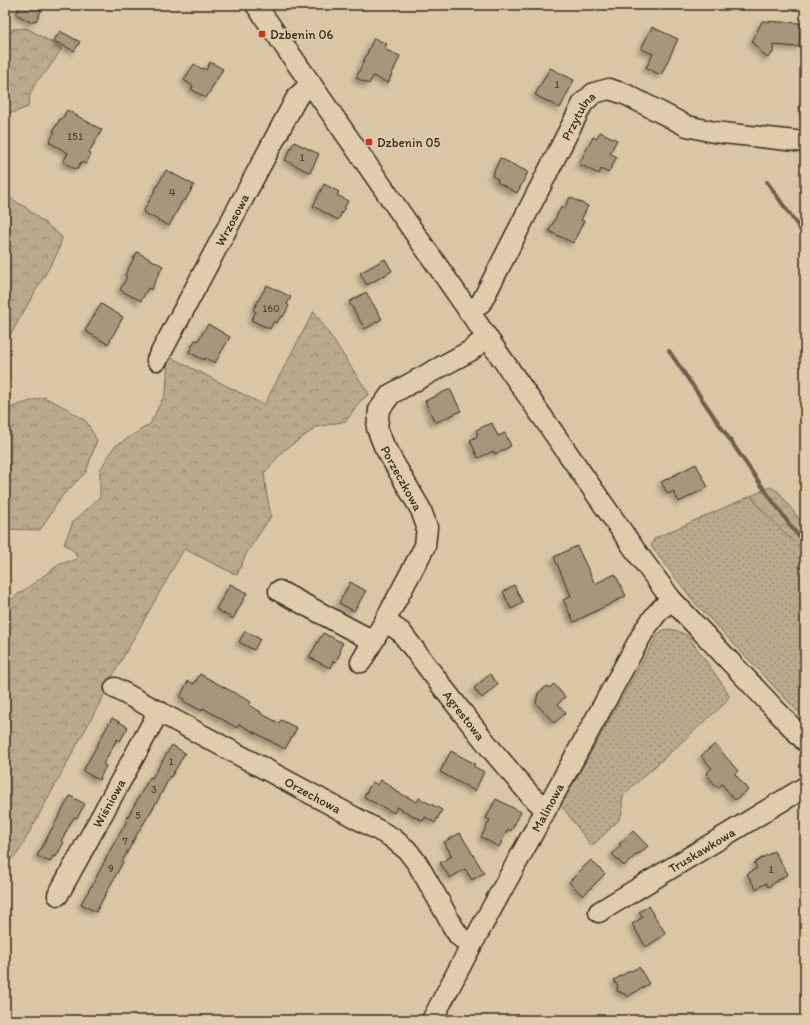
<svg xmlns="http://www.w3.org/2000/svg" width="810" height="1025" font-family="Itim,sans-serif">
  <defs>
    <pattern id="green-dots" width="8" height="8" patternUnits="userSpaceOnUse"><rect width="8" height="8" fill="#bba98c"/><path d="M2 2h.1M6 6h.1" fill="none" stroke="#998a72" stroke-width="1.8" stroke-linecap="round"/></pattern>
    <pattern id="forest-crowns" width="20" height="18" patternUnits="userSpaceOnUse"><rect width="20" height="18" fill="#bba98c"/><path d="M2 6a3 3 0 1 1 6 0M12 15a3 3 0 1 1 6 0" fill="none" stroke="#998a72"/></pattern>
    <filter id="shadow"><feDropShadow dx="-3.5" dy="3.5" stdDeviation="2" flood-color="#0004"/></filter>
  </defs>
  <rect width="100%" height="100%" fill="#d8c6a4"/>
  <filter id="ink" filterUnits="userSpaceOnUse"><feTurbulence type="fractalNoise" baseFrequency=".025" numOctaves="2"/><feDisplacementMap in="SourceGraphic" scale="8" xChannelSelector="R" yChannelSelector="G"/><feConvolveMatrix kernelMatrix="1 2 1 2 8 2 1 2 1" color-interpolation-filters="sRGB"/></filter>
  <g filter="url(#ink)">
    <path fill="url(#green-dots)" stroke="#7b6a55" d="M751 496 761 509 805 553V719L696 604 654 550 651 545 655 538Z
      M671 629 680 632 688 636 725 688 729 696 724 704 624 794 622 802V813L618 821 593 845 590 844 561 805 658 634 663 630Z"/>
    <path fill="url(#forest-crowns)" stroke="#7b6a55" d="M27 28 49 41 61 47V50L46 72 36 82 30 94 28 107 15 112H6L5 42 9 33 13 29Z
      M805 71V127L801 123 799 111Z
      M5 195 25 207 62 237 58 252 5 344Z
      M314 311 369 394 360 401 346 421 317 427 283 451 264 473 266 490 271 516 246 554 237 575 184 549 113 675 103 697 18 853 5 865V604L60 564 77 559 75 552 64 544 73 522 100 497V470L114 447 150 424 166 392 168 356 264 405Z
      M44 397 64 407 86 421 97 440 86 472 62 496 40 530 7 529 5 528V410L18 405Z
      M770 487 778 491 805 527V553L761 509 751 496Z"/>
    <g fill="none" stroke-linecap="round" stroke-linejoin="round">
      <path stroke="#725f4c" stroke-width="4" d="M767 182 805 236
        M669 351 754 475 795 532 805 542"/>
    </g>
    <path fill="#a8967b" stroke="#3b2a1e" filter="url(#shadow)" d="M21 5H44L36 21 34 20 32 23 16 14Z
      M762 21 800 23 799 47 773 45V53L767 58 752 42Z
      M652 27 678 39 661 75 646 68 653 54 641 49Z
      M60 31 80 42 74 51 54 41Z
      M374 38 387 44 384 49 400 56 388 83 373 76 369 84 356 78Z
      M210 62 223 69 206 98 191 89 193 86 184 80 194 64 202 69 203 68 206 70Z
      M550 68 574 80 560 108 535 95Z
      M67 110 102 130 89 152 91 154 86 164 81 162 77 170 63 162 68 153 49 142 55 132 53 131 60 119H62Z
      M600 132 617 140 610 153 617 157 608 173 601 169 599 174 579 164 593 137 596 139Z
      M294 142 319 154 310 173 285 160Z
      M500 158 528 172 517 193 497 182 498 179 492 176Z
      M166 170 194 185 185 201 183 200 169 226 143 212Z
      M324 184 339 192 337 195 348 201 338 220 313 206Z
      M570 197 588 206 581 220 584 221 573 243 549 231 561 207 564 209Z
      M137 252 163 266 151 290 148 288 141 301 120 290 127 277 125 275Z
      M385 259 392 271 367 285 360 273Z
      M267 285 291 297 287 304 289 306 283 317 281 316 277 323 274 321 270 329 251 320 256 312 253 310Z
      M366 292 382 319 365 329 349 302Z
      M101 304 123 317 108 344 85 331Z
      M208 324 230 337 215 363 205 358 204 360 189 352 195 340 198 341Z
      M450 389 461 411 435 423 425 401Z
      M492 423 498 436 505 433 511 446 495 454 494 451 478 458 470 440 478 436 476 430Z
      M696 464 708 487 679 502 673 491 668 494 661 482Z
      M577 546 595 584 615 574 626 596 574 622 563 600 571 596 554 557Z
      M350 582 366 591 354 611 339 603Z
      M230 584 247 593 233 619 216 609Z
      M514 585 523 603 511 609 503 592Z
      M245 631 260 639 254 650 239 642Z
      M323 633 343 643 339 650 341 651 336 662 333 661 330 668 309 657Z
      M200 674 251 702 249 705 261 712 260 713 279 723 281 720 297 728 285 749 239 724 237 728 203 708 202 711 183 701 184 699 180 697 188 681 194 684Z
      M490 674 498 684 482 698 474 688Z
      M554 684 565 697 558 704 566 713 554 723 536 703 538 693 547 686 549 688Z
      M112 718 128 727 120 741 117 739 103 764 106 766 99 780 83 771Z
      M715 744 738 771 735 774 748 790 735 800 722 784 718 788 706 774 712 768 701 756Z
      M172 745 185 753 171 777 170 776 158 800 136 836 122 862H123L96 912 81 904 91 886H92L113 845 127 821 126 820 150 777 152 778Z
      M451 751 475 764 473 766 484 772 475 791 440 772Z
      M381 780 391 786V787L397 791V792L417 802 419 798 442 810 435 823 425 817 423 821 397 807 394 813 364 797 372 782 378 785Z
      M70 796 85 804 77 818 74 817 61 841 64 842 56 857 53 856 50 862 37 856Z
      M496 799 521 812 511 831 508 829 499 847 481 837 490 820 486 818Z
      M633 831 648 846 639 854 638 853 624 866 612 854 621 845 619 844Z
      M460 833 484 873 472 880 465 869 450 878 440 863 452 856 444 842Z
      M774 851 788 874 768 887 766 883 756 889 747 874 757 868 754 863Z
      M591 860 605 874 583 896 569 882Z
      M648 906 666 934 646 947 632 924 643 917 639 912Z
      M639 967 649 984 627 997 625 994 617 991 618 987 614 980 631 970 632 971Z"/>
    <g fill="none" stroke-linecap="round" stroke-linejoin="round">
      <g stroke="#3b2a1e" stroke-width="23">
        <g id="minor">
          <path d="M256 5 635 550 671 599 805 741"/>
          <path id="s1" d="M469 312 481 303 583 103 594 93 609 89 625 94 687 126 714 132 805 142"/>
          <path id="s2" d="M157 360 297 97 311 84"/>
          <path d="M279 591 373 641"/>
          <path id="s3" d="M385 621 401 632 447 693 491 749 531 796 546 809"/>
          <path d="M361 662 385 621 425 546 427 527 421 510 384 446 377 428 379 410 391 394 470 351 487 337"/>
          <path id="s4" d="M115 688 391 837 407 850 417 863 439 901 453 927 459 936 471 946"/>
          <path id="s5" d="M58 895 159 711"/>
          <path id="s6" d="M599 912 805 787"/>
          <path id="s7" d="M432 1020 471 946 645 629 657 613 671 599"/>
        </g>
      </g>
      <use href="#minor" stroke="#dfccaa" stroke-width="20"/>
    </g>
  </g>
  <g fill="#c8321e" stroke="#dfccaa" stroke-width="1.5">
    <rect x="258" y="30" width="8" height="8" rx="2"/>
    <rect x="365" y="138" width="8" height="8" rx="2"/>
  </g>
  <g text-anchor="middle" stroke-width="3.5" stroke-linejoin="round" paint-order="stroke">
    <g font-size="11" fill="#564535">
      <text x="557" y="88">1</text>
      <text x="75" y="140">151</text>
      <text x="302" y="161">1</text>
      <text x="172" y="196">4</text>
      <text x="271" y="312">160</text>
      <text x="171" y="765">1</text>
      <text x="154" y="793">3</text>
      <text x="138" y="819">5</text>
      <text x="125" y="845">7</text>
      <text x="111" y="872">9</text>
      <text x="771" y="873">1</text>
    </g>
    <g font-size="13" fill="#3b2a1e" stroke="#dfccaa" text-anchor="start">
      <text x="270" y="39">Dzbenin 06</text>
      <text x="377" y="147">Dzbenin 05</text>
    </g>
    <g font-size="13" fill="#3b2a1e" stroke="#dfccaa">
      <text dy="5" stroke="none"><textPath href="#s1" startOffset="226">Przytulna</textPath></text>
      <text dy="5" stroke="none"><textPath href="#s2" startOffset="159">Wrzosowa</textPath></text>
      <text transform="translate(402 478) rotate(61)" y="5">Porzeczkowa</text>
      <text dy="5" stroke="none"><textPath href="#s3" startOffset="124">Agrestowa</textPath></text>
      <text dy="5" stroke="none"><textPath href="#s4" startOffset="225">Orzechowa</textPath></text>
      <text dy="5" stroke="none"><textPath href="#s5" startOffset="105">Wiśniowa</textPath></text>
      <text dy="5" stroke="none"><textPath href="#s7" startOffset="242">Malinowa</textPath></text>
      <text dy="5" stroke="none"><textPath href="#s6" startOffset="120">Truskawkowa</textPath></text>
    </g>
  </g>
  <rect width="810" height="1025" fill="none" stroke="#dfccaa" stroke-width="20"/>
  <rect x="10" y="10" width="790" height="1005" fill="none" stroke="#3b2a1e" stroke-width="1.5" filter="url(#ink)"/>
</svg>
